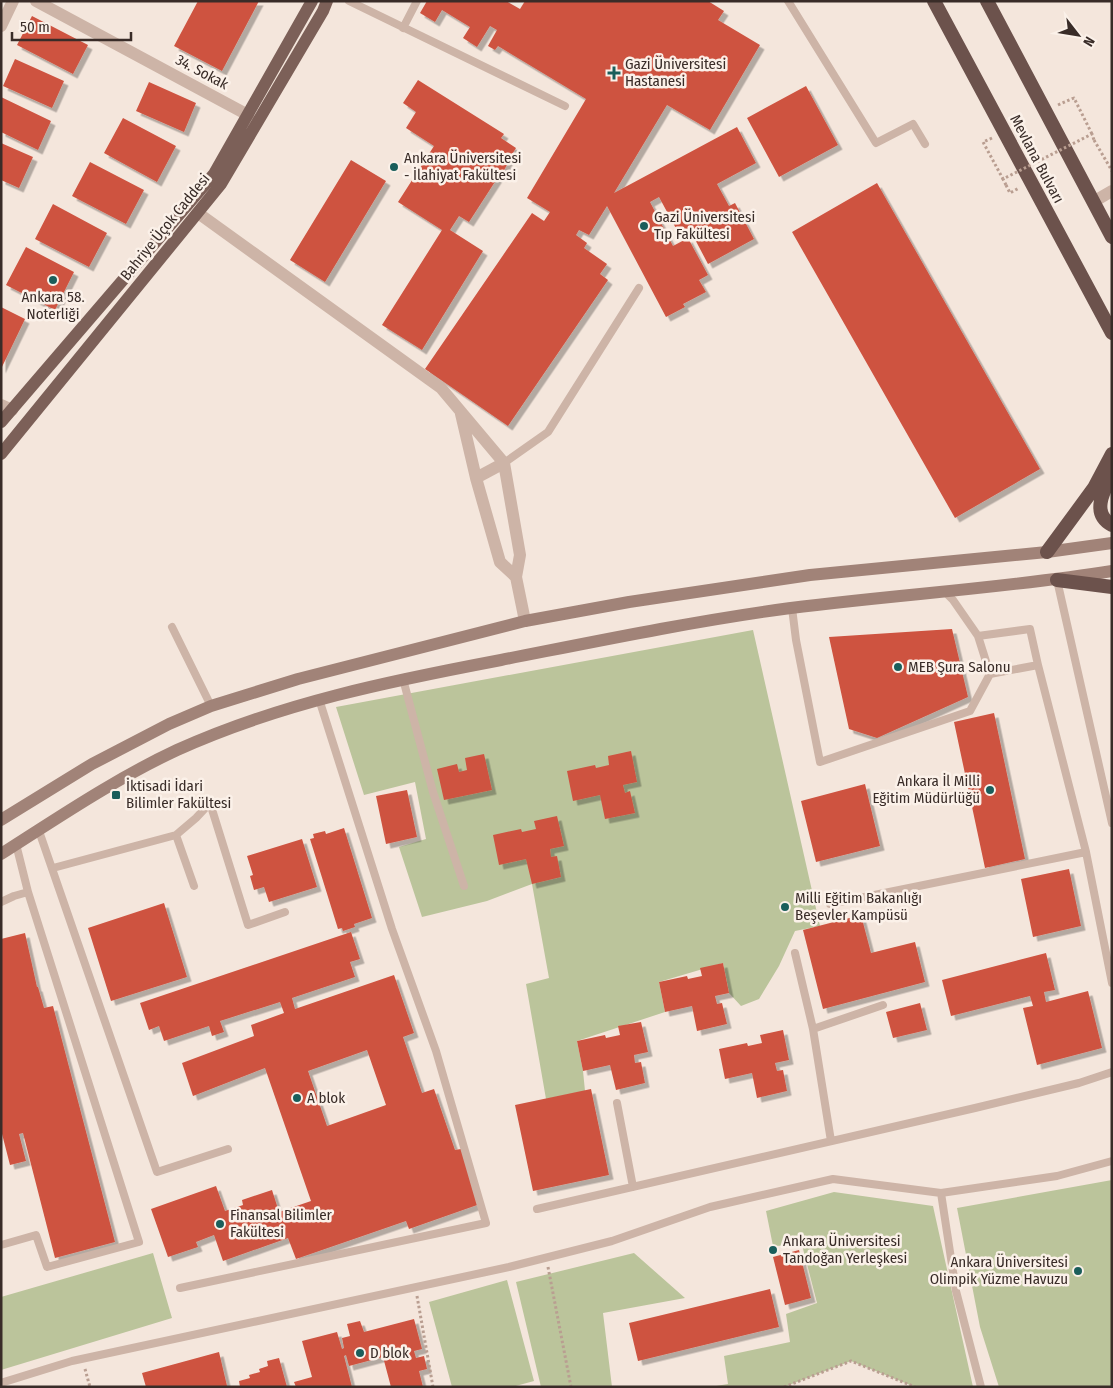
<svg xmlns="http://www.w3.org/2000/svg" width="1113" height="1388" font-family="'Fira Sans Condensed',sans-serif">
  <defs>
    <filter id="shadow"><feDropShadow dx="4.5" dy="4.5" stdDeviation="0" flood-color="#0004"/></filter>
  </defs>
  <rect width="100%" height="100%" fill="#f4e6dc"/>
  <path fill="#bbc49b" d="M753 630 820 926 795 931 779 966 759 999 741 1006 729 993 723 963 659 982 665 1012 577 1041 583 1071 585 1091 546 1099 526 984 549 978 532 884 487 901 422 917 399 847 426 839 415 782 364 795 336 707Z
    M1112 1180V1387H999L980 1327 957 1208Z
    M834 1192 933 1206 973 1387H915L851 1361 784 1387H710L728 1384 724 1356 790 1342 786 1314 817 1303 802 1245 773 1246 766 1211Z
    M153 1253 172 1318 1 1370V1297Z
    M634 1253 685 1298 603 1313 612 1387H541L516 1282Z
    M507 1280 534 1381 512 1387H452L429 1302Z"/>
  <path fill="#ce5340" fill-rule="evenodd" filter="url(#shadow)" d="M198 1H259L222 71 174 46Z
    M427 1H506L520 9 525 1H708L724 11 718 20 760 45 710 130 667 105 614 193 737 127 756 163 717 184 729 206 735 203 754 239 708 264 689 228 679 234 659 197 650 202 673 246 688 238 708 275 699 280 706 292 683 304 685 307 666 317 607 206 589 235 579 230 576 235 587 243 584 248 607 264 600 274 608 280 508 426 425 369 532 213 544 221 550 212 527 198 586 99 498 46 495 50 488 46 497 30 490 26 477 47 463 38 470 27 442 10 435 22 420 13Z
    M32 16 88 45 73 74 17 45Z
    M15 59 64 81 52 108 3 86Z
    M418 80 504 134 501 138 516 148 506 164 507 165 501 175 500 174 469 222 459 216 450 230 483 251 422 350 382 325 442 230 398 202 434 146 406 128 416 112 403 103Z
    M149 82 196 103 184 132 136 111Z
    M806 86 838 145 779 177 747 118Z
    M1 97 51 121 38 150 1 132Z
    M123 118 176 146 157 182 104 153Z
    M1 143 33 157 19 188 1 180Z
    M351 160 386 181 325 282 290 260Z
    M90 162 144 190 126 224 72 196Z
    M877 183 1040 469 955 518 792 232Z
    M53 204 107 233 89 267 35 239Z
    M26 247 74 272 55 310 6 285Z
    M1 307 25 319 1 369Z
    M952 629 968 697 877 738 849 729 829 637Z
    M994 713 1025 859 985 868 954 722Z
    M631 751 637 782 623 785 625 793 630 791 635 813 605 819 600 795 573 801 567 771 595 765 596 768 609 765 608 756Z
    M484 754 492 790 444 800 437 769 457 764 459 772 467 770 465 758Z
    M865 784 880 846 816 862 801 801Z
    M407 790 417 837 386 844 376 796Z
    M557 816 564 846 550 849 551 857 557 856 561 877 532 884 526 859 499 865 493 835 521 829 522 832 536 829 534 821Z
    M344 828 372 918 354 924 355 927 343 931 342 928 338 929 310 839 314 838 313 834 325 831 326 834Z
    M302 839 317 887 269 902 264 887 254 890 250 876 253 875 247 856Z
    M1069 869 1081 926 1033 937 1021 879Z
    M164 903 187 977 111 1001 88 928Z
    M861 915 871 953 915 942 925 982 823 1009 803 930Z
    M351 932 360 959 350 962 355 977 292 998 295 1009 394 975 414 1033 403 1037 422 1093 434 1089 455 1150 461 1149 480 1204 409 1229 406 1221 296 1259 288 1238 223 1261 214 1235 196 1242 198 1247 168 1257 151 1209 216 1186 225 1211 243 1205 242 1200 272 1190 279 1212 311 1201 265 1068 193 1096 182 1063 254 1036 251 1025 284 1013 280 1002 220 1021 224 1032 212 1036 209 1026 164 1041 159 1026 149 1030 140 1003ZM367 1050 386 1105 327 1126 308 1071Z
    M25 933 37 987H38L44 1008 53 1006 115 1242 55 1258 23 1133 19 1134 26 1161 10 1165 1 1130V939Z
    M1046 953 1055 990 1044 992 1046 1002 1088 991 1102 1048 1037 1065 1023 1008 1033 1006 1030 996 951 1016 942 980Z
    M723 963 729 993 715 996 717 1004 722 1003 727 1024 697 1031 692 1006 665 1012 659 982 687 976 688 979 702 976 700 968Z
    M920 1003 927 1030 893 1038 886 1012Z
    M641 1022 648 1052 634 1055 635 1063 641 1062 645 1083 616 1090 610 1065 583 1071 577 1041 605 1035 606 1038 620 1035 618 1026Z
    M783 1030 789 1060 775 1063 777 1071 783 1070 787 1091 757 1098 752 1073 725 1079 719 1049 747 1043 748 1046 762 1043 760 1035Z
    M591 1089 609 1175 533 1191 515 1105Z
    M799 1250 811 1298 785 1305 773 1257Z
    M770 1289 779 1327 638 1361 629 1323Z
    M414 1319 422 1349 414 1351 416 1358 424 1356 427 1369 419 1371 423 1387H391L383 1357 349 1366 346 1355 344 1356 352 1387H296L294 1382 312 1377 302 1341 337 1332 342 1349 344 1348 342 1338 350 1336 347 1324 360 1321 364 1332Z
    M219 1352 227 1386 146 1387 142 1373Z
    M279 1358 287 1387H240L239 1381 250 1378 249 1375 260 1372 259 1369 268 1366 267 1361Z"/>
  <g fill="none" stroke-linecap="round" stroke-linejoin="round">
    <path stroke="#b99e91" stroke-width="3" stroke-dasharray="2.5 2.5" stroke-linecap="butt" d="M1058 105 1074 98 1092 134
      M992 138 983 142 1003 179
      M1094 140 1112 171
      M1006 185 1010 193 1019 188
      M548 1267 571 1387
      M417 1296 433 1387
      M85 1369 90 1387
      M784 1387 851 1361 915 1387"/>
    <path stroke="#cdb4a7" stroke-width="8" d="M349 1 565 106
      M788 1 876 143 913 124 925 144
      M403 28 417 1
      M504 463 548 432 639 288
      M1057 580 1112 823
      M945 592 953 600 978 636 990 674 1038 665 1030 629 978 636
      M792 608 796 640 820 762 970 711 990 674
      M172 627 211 706
      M1038 665 1086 852
      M403 679 433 792 464 886
      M39 831 157 1172 228 1149
      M176 835 194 886
      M53 868 176 835 196 818 210 803 248 925 285 912
      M1 902 14 896 28 892
      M830 904 1086 852 1112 983
      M795 953 813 1029
      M617 1103 633 1187
      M831 1141 813 1029 883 1005
      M941 1193 956 1291 981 1387
      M537 1209 975 1108 1079 1083 1112 1072
      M1 1245 36 1235 47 1267 139 1242 28 892 16 844
      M180 1288 486 1223 436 1051 392 929 319 699
      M1 1383 72 1361 509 1267 612 1241 710 1207 833 1179 941 1193 1057 1176 1112 1161"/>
    <path stroke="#cdb4a7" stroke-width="12" d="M36 1 248 115
      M1093 202 1112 191
      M198 213 441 388 504 463 520 555 516 577 525 621
      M461 414 476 478 500 562 516 577
      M476 478 504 463"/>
    <path stroke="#cdb4a7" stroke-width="12" d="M1 26 13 1
      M1 405 12 410"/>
    <path stroke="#a18378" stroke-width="12" d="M1 820 92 764 169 724 211 706 298 679 525 621 629 602 810 575 1047 552 1112 543
      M1 854C59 817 115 779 177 750 281 703 390 681 501 660 593 642 684 623 776 610 888 595 1000 589 1112 571"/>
    <path stroke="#7c6058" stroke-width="12" d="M1 422 214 174 312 1
      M1 454 221 184 323 11 327 1"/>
    <path stroke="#6c524c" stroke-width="14" d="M934 1 1112 333
      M987 1 1112 237
      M1112 476C1103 491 1091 514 1112 525
      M1047 552 1094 488 1112 454
      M1057 580 1112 587"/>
    <path stroke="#b99e91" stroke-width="3" stroke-dasharray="2.5 2.5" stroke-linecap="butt" d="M1006 185 1003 179 1092 134 1094 140"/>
  </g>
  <g fill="#1a5e5b" stroke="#fbf1e9" stroke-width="2">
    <path d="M611.5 65.5h5v5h5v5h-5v5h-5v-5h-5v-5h5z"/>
    <circle cx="394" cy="167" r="5"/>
    <circle cx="644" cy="226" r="5"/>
    <circle cx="53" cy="280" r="5"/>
    <circle cx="898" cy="667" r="5"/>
    <circle cx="990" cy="790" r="5"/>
    <rect x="111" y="790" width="10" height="10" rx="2.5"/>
    <circle cx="785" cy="907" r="5"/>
    <circle cx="297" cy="1098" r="5"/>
    <circle cx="220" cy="1224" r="5"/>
    <circle cx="773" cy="1250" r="5"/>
    <circle cx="1078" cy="1271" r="5"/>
    <circle cx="360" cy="1353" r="5"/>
  </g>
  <g text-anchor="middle" stroke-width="5" stroke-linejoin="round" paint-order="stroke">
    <g font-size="15" fill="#392c28" stroke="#fbf1e9" text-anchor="start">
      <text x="625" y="69">Gazi Üniversitesi<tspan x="625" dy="17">Hastanesi</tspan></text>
      <text x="404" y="163">Ankara Üniversitesi<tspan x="404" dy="17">- İlahiyat Fakültesi</tspan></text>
      <text x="654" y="222">Gazi Üniversitesi<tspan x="654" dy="17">Tıp Fakültesi</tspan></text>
      <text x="53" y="302" text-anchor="middle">Ankara 58.<tspan x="53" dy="17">Noterliği</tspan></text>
      <text x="908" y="672">MEB Şura Salonu</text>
      <text x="980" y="786" text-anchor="end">Ankara İl Milli<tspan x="980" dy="17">Eğitim Müdürlüğü</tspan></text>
      <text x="126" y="791">İktisadi İdari<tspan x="126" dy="17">Bilimler Fakültesi</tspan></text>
      <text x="795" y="903">Milli Eğitim Bakanlığı<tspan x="795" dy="17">Beşevler Kampüsü</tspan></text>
      <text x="307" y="1103">A blok</text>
      <text x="230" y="1220">Finansal Bilimler<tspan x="230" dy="17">Fakültesi</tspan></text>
      <text x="783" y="1246">Ankara Üniversitesi<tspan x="783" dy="17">Tandoğan Yerleşkesi</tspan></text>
      <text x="1068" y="1267" text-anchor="end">Ankara Üniversitesi<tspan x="1068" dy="17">Olimpik Yüzme Havuzu</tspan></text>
      <text x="370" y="1358">D blok</text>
    </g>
    <g font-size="15" fill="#392c28" stroke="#fbf1e9">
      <text transform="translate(202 72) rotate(28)" y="5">34. Sokak</text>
      <text transform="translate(1037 159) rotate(62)" y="5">Mevlana Bulvarı</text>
      <text transform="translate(165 227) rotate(-51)" y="5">Bahriye Üçok Caddesi</text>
    </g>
  </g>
  <rect width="1113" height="1388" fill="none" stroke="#392c28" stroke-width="5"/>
  <g transform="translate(1078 35) rotate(121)" stroke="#fbf1e9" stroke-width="4" paint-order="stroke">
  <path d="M0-4L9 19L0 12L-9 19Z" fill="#392c28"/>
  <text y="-8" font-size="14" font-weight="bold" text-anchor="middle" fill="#392c28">N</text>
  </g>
  <path d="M12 32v8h119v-8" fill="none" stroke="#392c28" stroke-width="2.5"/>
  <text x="20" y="32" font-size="15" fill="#392c28" stroke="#fbf1e9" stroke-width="4" paint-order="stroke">50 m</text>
</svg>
